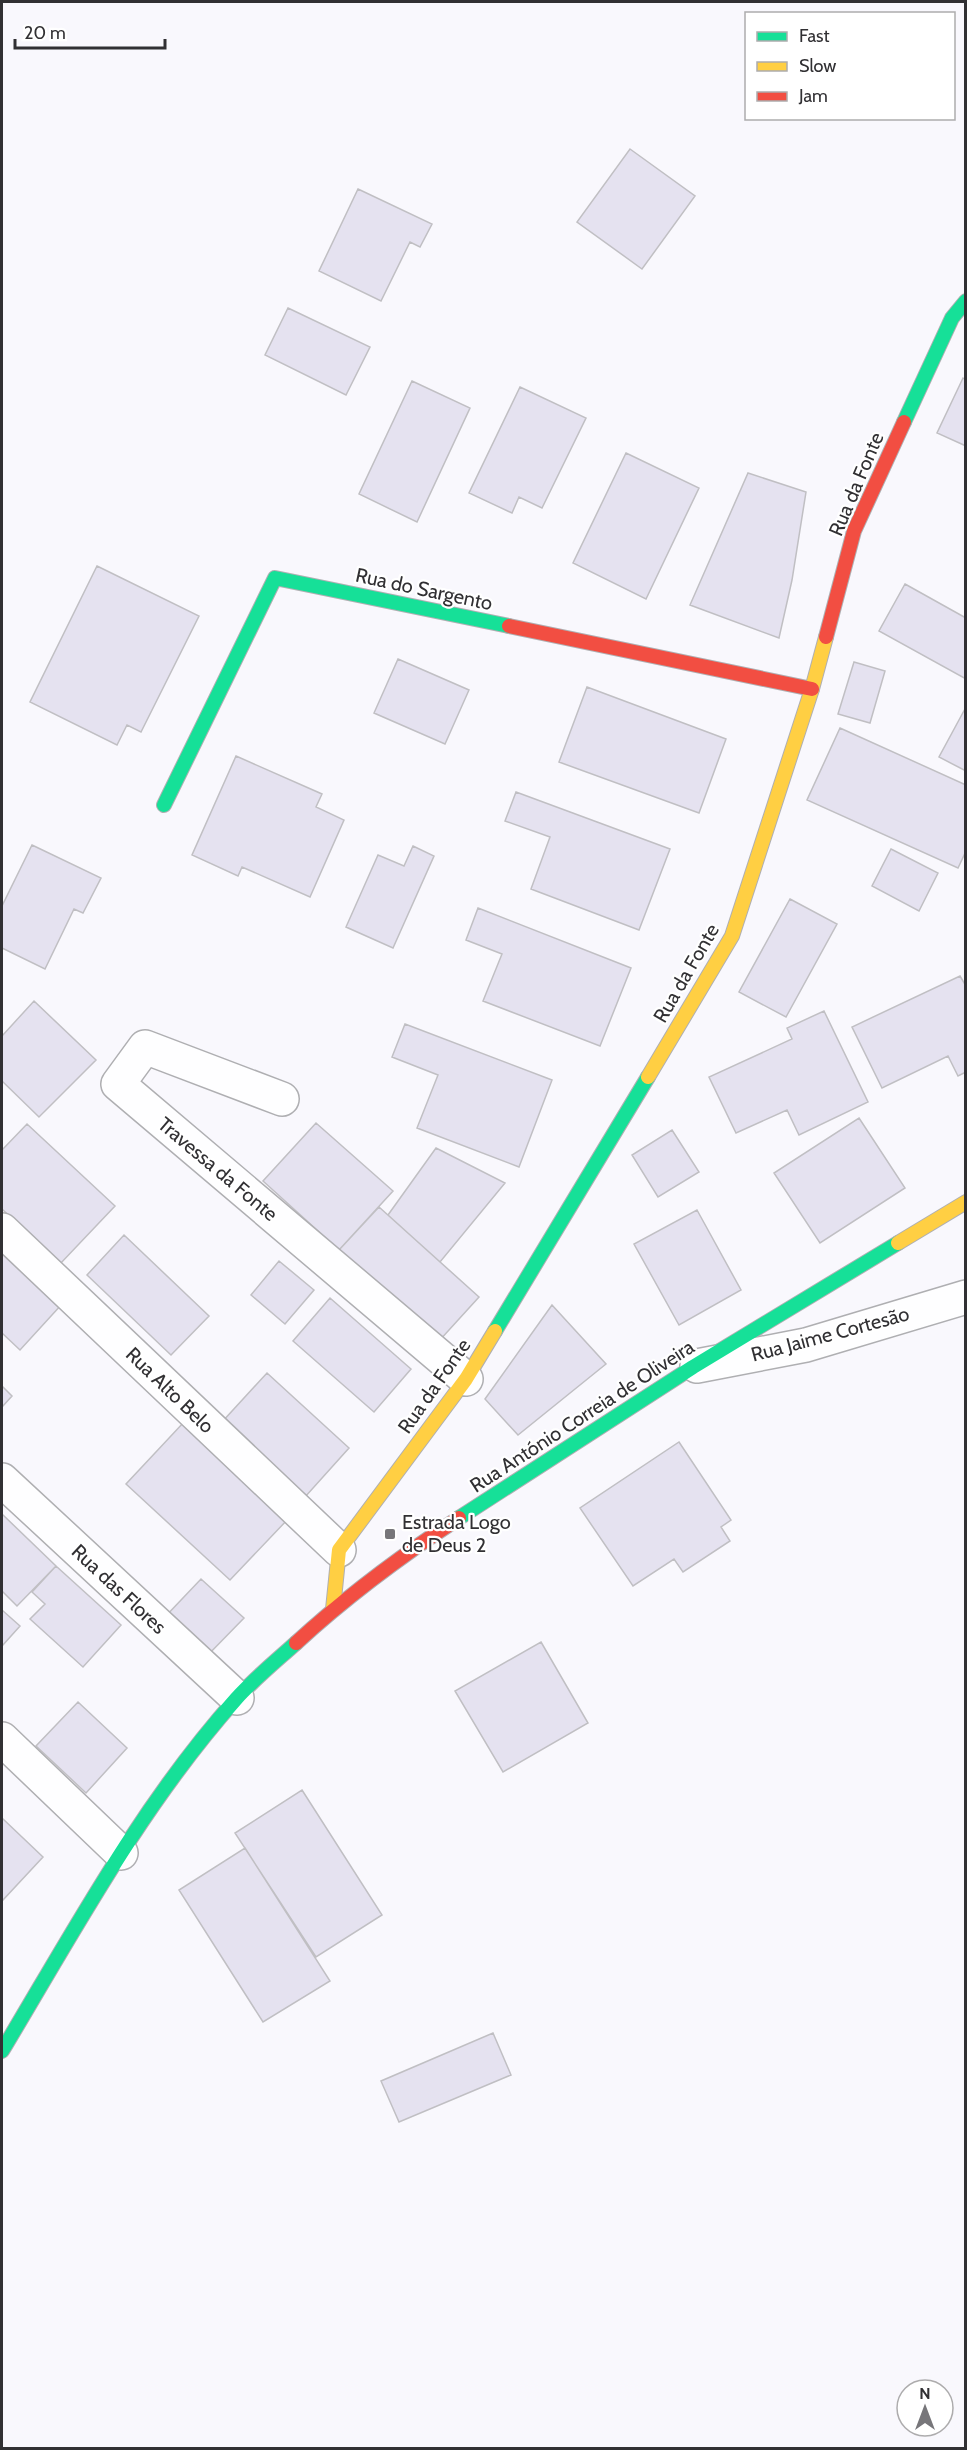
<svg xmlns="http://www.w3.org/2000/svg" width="967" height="2450" font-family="Cabin,sans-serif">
  <rect width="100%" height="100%" fill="#f9f8fd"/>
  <path fill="#e5e2f0" stroke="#c0bfc3" stroke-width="1.5" d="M630 149 695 196 642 269 577 222Z
    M358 189 432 224 420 247 410 242 381 301 319 271Z
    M288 308 370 347 346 395 265 355Z
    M963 378 966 380V446L937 433Z
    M412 381 470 408 417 522 359 494Z
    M520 387 586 418 542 508 519 497 512 513 469 493Z
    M626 453 699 488 646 599 573 563Z
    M748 473 806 492 792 580 779 638 690 605Z
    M97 566 199 616 141 732 127 725 117 745 30 702Z
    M905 584 966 618V679L879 631Z
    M398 659 469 690 445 744 374 713Z
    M854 662 885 671 870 723 838 714Z
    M587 687 726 739 699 813 559 762Z
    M966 707V771L939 757Z
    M840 728 966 785V851L958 868 807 800Z
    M236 756 322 794 316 807 344 820 310 897 242 867 238 876 192 855Z
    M516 792 670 849 639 930 531 889 550 837 505 821Z
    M32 845 101 878 83 913 74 909 45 969 2 948V906Z
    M413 846 434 856 393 948 346 927 378 855 404 866Z
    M891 849 938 873 919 911 872 886Z
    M790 899 837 924 786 1017 739 992Z
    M478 908 631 968 600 1046 483 1001 502 954 466 940Z
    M960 976 966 986V1072L958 1076 948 1056 882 1088 852 1027Z
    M34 1001 96 1060 39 1117 2 1081V1036Z
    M824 1011 868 1102 799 1135 787 1110 736 1133 709 1077 792 1039 787 1028Z
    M405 1024 552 1080 519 1167 417 1128 438 1075 392 1057Z
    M859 1118 905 1188 820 1243 774 1173Z
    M316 1123 393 1191 339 1250 263 1181Z
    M27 1124 115 1206 60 1264 2 1209V1150Z
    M672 1130 699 1172 658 1197 632 1155Z
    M436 1148 505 1183 440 1262 388 1215Z
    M379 1207 479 1297 439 1341 339 1250Z
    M697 1210 741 1290 679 1325 634 1244Z
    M124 1235 209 1316 171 1355 87 1275Z
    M2 1247 62 1304 20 1350 2 1333Z
    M279 1261 314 1290 285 1324 251 1295Z
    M330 1298 411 1369 374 1412 293 1341Z
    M552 1305 606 1364 518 1435 485 1399Z
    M267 1373 349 1448 305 1497 222 1422Z
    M2 1386 12 1396 2 1407Z
    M184 1422 288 1519 230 1580 126 1484Z
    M679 1442 731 1520 721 1527 730 1541 683 1572 674 1559 633 1586 580 1508Z
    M2 1514 56 1566 17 1606 2 1591Z
    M56 1566 121 1625 83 1667 30 1619 45 1604 32 1592Z
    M201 1579 244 1618 205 1658 163 1619Z
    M2 1610 20 1626 2 1646Z
    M541 1642 588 1723 503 1772 455 1691Z
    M78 1702 127 1748 86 1793 36 1746Z
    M302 1790 382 1915 316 1957 235 1833Z
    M2 1818 43 1857 2 1901Z
    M245 1848 330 1981 263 2022 179 1890Z
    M493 2033 511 2075 399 2122 381 2081Z"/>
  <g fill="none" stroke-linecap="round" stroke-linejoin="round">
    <g stroke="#afafb2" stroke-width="36">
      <path id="street" d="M282 1099 145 1047 118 1084 466 1379
        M2 1230 339 1550
        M697 1366 806 1345 966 1297
        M2 1480 237 1698
        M2 1739 121 1853"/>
    </g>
    <g stroke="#afafb2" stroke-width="16">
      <path id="fast" d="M904 422 952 318 966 301
        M164 805 275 578 509 626
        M495 1331 648 1077
        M459 1518 693 1367 898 1243
        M2 2051C74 1931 142 1804 236 1699 254 1679 276 1661 296 1643"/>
    </g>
    <g stroke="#afafb2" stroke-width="16">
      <path id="slow" d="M648 1077 732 936 812 689 826 637
        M898 1243 966 1202
        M333 1609 339 1550 466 1379 495 1331"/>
    </g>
    <g stroke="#afafb2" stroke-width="16">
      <path id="jam" d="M509 626 812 689
        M826 637 854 531 904 422
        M296 1643C347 1596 401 1556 459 1518"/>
    </g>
    <use href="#street" stroke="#fefeff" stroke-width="33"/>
    <use href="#fast" stroke="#16e098" stroke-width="14"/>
    <use href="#slow" stroke="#ffcf43" stroke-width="14"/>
    <use href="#jam" stroke="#f24e42" stroke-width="14"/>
  </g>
  <rect fill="#77767a" stroke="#fff" stroke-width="2" x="384" y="1528" width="12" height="12" rx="3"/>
  <g text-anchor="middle" stroke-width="4.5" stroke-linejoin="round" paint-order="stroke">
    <g font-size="20" fill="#313033" stroke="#fff">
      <text transform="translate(856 484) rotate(-67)" y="7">Rua da Fonte</text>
      <text transform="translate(424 589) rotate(12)" y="7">Rua do Sargento</text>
      <text transform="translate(686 973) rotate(-60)" y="7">Rua da Fonte</text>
      <text transform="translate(218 1169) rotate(40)" y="7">Travessa da Fonte</text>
      <text transform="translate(830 1334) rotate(-15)" y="7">Rua Jaime Cortesão</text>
      <text transform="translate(434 1386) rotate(-55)" y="7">Rua da Fonte</text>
      <text transform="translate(170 1390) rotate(44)" y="7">Rua Alto Belo</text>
      <text transform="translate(582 1416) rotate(-33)" y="7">Rua António Correia de Oliveira</text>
      <text transform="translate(119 1589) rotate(43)" y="7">Rua das Flores</text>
    </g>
    <g font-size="20" fill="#313033" stroke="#fff" text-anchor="start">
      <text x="402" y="1529">Estrada Logo<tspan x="402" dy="23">de Deus 2</tspan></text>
    </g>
  </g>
  <rect width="967" height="2450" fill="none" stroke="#313033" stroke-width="6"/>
  <rect x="745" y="12" width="210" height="108" fill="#ffffff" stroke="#adacad" stroke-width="1.5"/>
  <rect x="757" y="32" width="30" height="9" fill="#16e098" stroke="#adacad" stroke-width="1.5"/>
  <text x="799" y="42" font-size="18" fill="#313033">Fast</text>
  <rect x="757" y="62" width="30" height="9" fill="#ffcf43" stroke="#adacad" stroke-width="1.5"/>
  <text x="799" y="72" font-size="18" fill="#313033">Slow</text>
  <rect x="757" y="92" width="30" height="9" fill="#f24e42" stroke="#adacad" stroke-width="1.5"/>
  <text x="799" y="102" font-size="18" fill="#313033">Jam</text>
  <g transform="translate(925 2408)"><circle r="28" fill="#ffffff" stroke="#adacad" stroke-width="1.5"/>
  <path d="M0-4.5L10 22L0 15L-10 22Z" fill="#77767a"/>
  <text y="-9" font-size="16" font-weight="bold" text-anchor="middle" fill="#313033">N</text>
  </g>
  <path d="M15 39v9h150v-9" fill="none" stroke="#313033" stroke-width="3"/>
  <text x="24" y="39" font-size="18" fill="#313033" stroke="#ffffff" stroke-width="4.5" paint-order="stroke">20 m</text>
</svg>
